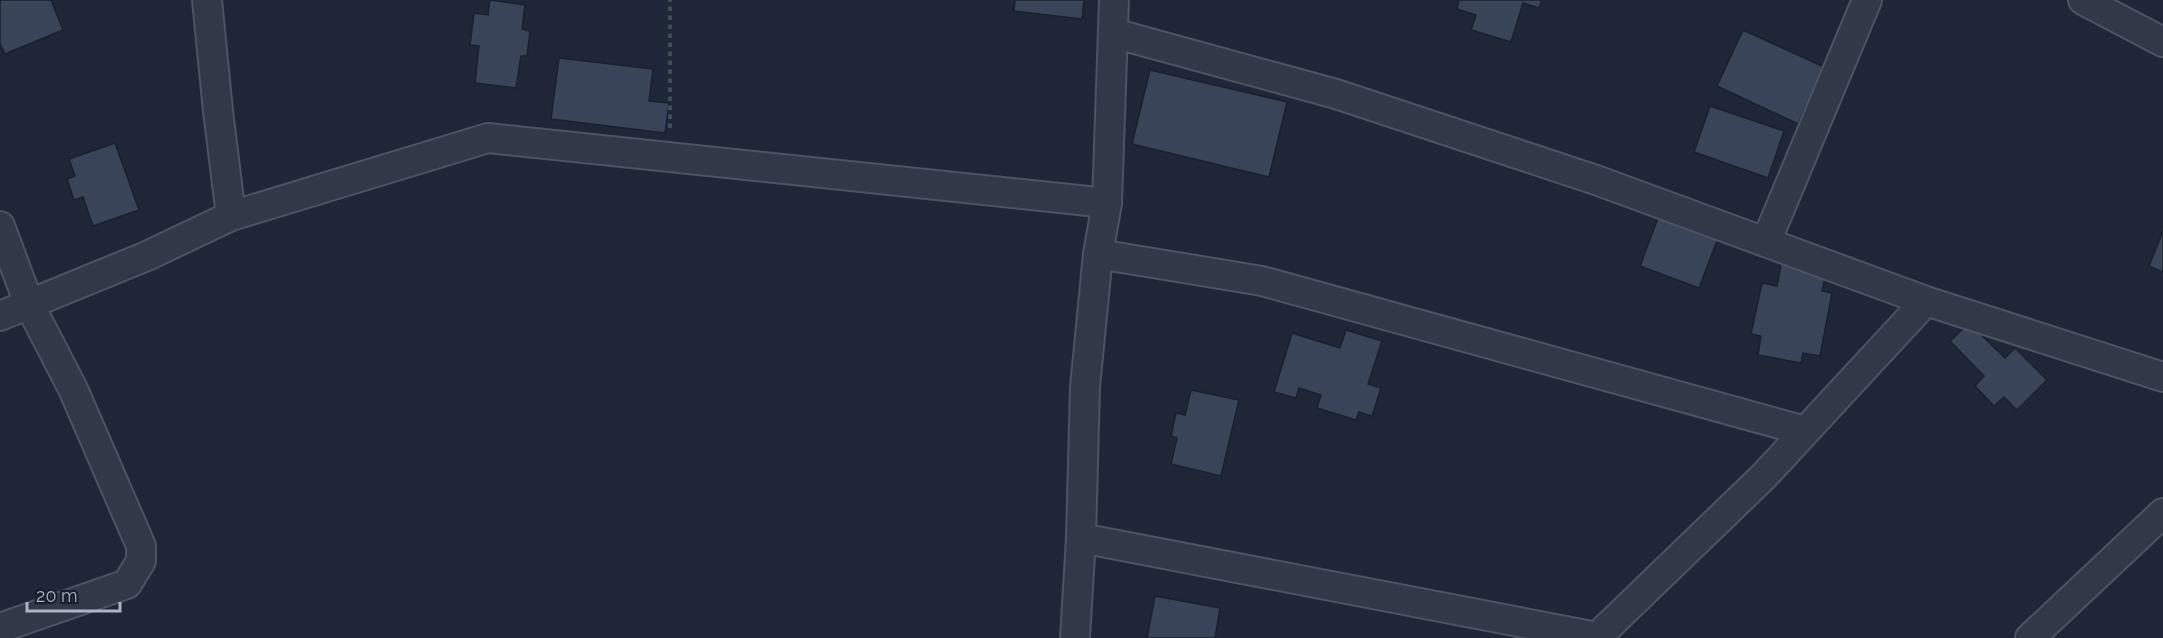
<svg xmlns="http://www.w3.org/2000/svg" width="2163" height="638" font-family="Raleway,sans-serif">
  <rect width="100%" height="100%" fill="#1e2638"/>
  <path fill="#394458" stroke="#19202e" stroke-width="1.5" d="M0 0H51L63 30 5 54 0 44Z
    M490 0 525 5 522 29 530 31 527 56H521L516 88 475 83 479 46 470 45 474 13 488 15Z
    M1015 0H1084L1082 19 1014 11Z
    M1459 0H1542L1539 8 1523 3 1511 42 1471 30 1476 15 1457 9Z
    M1743 30 1824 67 1798 124 1717 86Z
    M559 58 653 69 649 101 669 103 665 133 551 119Z
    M1150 70 1287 102 1269 177 1132 144Z
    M1710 106 1784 131 1768 178 1694 152Z
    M115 143 139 210 93 226 83 197 74 200 67 179 75 176 69 159Z
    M1661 210 1720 233 1699 288 1640 266Z
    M2163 231V272L2149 266Z
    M1782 260 1827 269 1822 291 1832 293 1820 356 1803 353 1801 363 1758 355 1761 336 1751 334 1762 283 1777 286Z
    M1969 323 2005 358 2015 348 2047 380 2017 410 2004 397 1994 406 1975 386 1984 376 1950 341Z
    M1346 330 1382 341 1368 384 1381 388 1372 416 1359 412 1356 420 1317 408 1321 395 1299 388 1296 398 1274 392 1292 333 1340 348Z
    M1191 390 1239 400 1221 476 1171 464 1177 438 1171 436 1176 413 1185 415Z
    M1155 596 1220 608 1215 638H1147Z"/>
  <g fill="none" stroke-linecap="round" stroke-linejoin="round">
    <g stroke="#4c5363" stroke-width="32">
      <path id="street" d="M207 0 218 111 231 216
        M2083 0 2163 42
        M1113 33 1336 94 1596 180 1926 301 2163 377
        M0 226 29 304 73 389 141 546V561L127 584 0 628
        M1766 242 1867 0
        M1098 254 1262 281 1805 431
        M0 316 147 256 231 216 488 138 1107 203
        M1081 538 1597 637
        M1075 638 1081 538 1085 387 1098 254 1107 203 1114 0
        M1596 638 1764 476 1926 301
        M2030 638 2163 513"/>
    </g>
    <path stroke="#3a4f53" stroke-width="4" stroke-dasharray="4.5 4.5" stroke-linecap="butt" d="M670 128V0"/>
    <use href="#street" stroke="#313848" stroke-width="28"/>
  </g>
  <path d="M27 602v9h93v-9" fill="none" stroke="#abb3c5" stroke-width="3"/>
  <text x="36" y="602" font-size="18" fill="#abb3c5" stroke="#171e2c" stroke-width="4.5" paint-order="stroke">20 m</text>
</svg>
